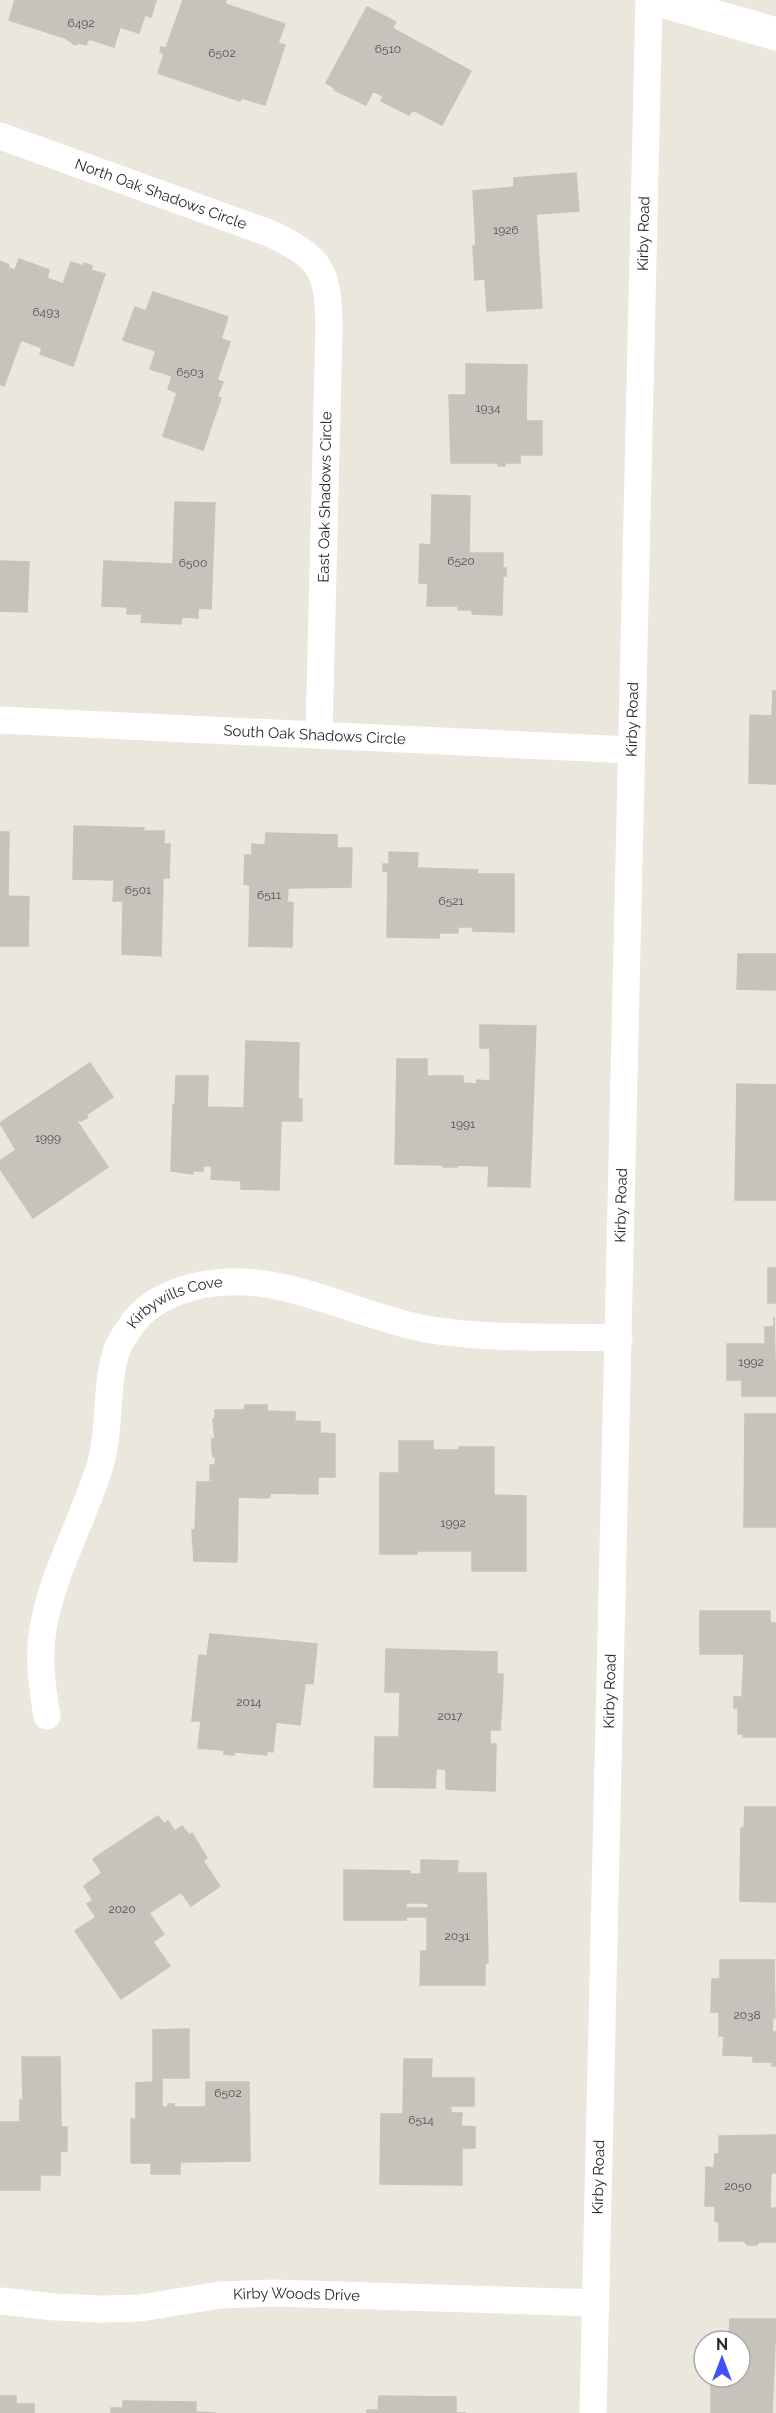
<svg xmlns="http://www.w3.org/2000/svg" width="776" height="2413" font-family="Raleway,sans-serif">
  <rect width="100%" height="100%" fill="#ece7dc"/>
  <path fill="#c7c3bc" stroke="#c7c3b6" stroke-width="1.5" fill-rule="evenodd" d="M15 0H156L151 17 145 15 139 33 120 27 114 47 89 39 86 45 79 43 75 45 65 38 9 20Z
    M183 0H226L225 4 285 24 278 43 285 45 265 105 242 98 240 101 158 73 164 54 160 52 161 47 166 48Z
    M367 7 396 22 392 28 471 71 442 125 413 110 409 115 381 101 383 96 373 91 366 105 334 90 335 88 326 83Z
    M576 173 579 211 536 214 542 308 487 311 485 279 475 280 473 246H476L473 191 514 187V178Z
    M19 259 49 270 47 278 63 284 71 262 83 266 84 263 92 266 91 270 105 274 73 366 40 354 42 348 21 340 4 386 0 384V261L9 265 8 268 15 270Z
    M153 292 228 317 221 339 230 342 217 380 223 382 217 397 221 398 203 450 163 436 177 393 168 389 172 376 150 369 156 351 123 340 135 307 146 311Z
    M466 364 527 365 526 421H542V455H520V463H505V466H498V463H451L449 395H466Z
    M432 495 470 496 469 553H503V568H506V576H503L502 615 472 614V610H458V606H427L428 583H419L420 544 431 545Z
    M175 502 215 503 211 609 198 608V618L182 617 181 624 141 622 142 614H127V607L102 606 104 561 173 564Z
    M0 561 29 562 27 612 0 611Z
    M773 691H776V784L749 783 750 715 772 716Z
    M74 826 144 828 143 831H164V844H170L169 878H163L161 956 122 954 123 901H113L114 880 73 879Z
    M0 832H9L8 896 29 897 28 946H0Z
    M266 833 337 835V848H352L351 887 288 888 287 902 293 903 292 947 249 946 250 885 244 884 245 855H252V844L265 845Z
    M389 852 418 853 417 868 478 870 477 874H514V932L473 931V927H458V933H439V938L387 937 388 871H383V864H389Z
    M738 954H776V990L737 989Z
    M480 1025 536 1026 530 1187 488 1186 489 1166 457 1165V1167H443V1165L395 1164 397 1059H427V1076H463V1083L477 1084V1080L490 1081V1048H480Z
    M246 1041 299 1043 298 1099H302V1121H281L279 1190 241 1189V1181L211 1179 212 1166H203V1171H193V1174L171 1171 173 1105H175L176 1076H208L207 1107 244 1108Z
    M90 1063 113 1097 87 1114V1118L81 1121 76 1120 108 1167 33 1218 0 1169V1161L16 1150 0 1123Z
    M737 1084 776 1085V1200H735Z
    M768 1268H776V1303H768Z
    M774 1317 776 1396H742V1380H727V1344H765V1327H774Z
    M245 1405H267V1411L295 1412V1421L320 1422V1433L335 1434V1477H318V1494L270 1493V1497L267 1498 238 1497 237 1562 194 1561 192 1530H195L197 1482H214V1480H210V1465H215L216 1457H213L212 1449V1439H215L213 1419H215V1410H244Z
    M745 1414H776V1527H744Z
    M399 1441H433V1450H459V1447H494V1495L526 1496V1571H472V1551H417V1554H380V1473H399Z
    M700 1611H770V1623H776V1737H743V1734H738V1708H734V1697H742L744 1654H700Z
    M210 1634 317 1644 313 1684 305 1683 300 1725 276 1722 273 1752 267 1751V1755L235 1752 234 1755 224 1754V1750L198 1748 201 1721H192L199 1655 207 1656Z
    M386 1649 497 1652V1674H503L502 1703 500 1730H490V1744H496L495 1791 446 1789V1769H436L435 1788 374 1787 375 1737H399L400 1692H385Z
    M745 1807H776V1902L740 1901 741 1828H744Z
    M158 1816 164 1824 168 1821 174 1830 170 1834 182 1826 189 1835 192 1833 207 1858 203 1861 220 1886 191 1906 181 1892 149 1913 164 1934 153 1942 170 1966 121 1999 75 1931 96 1917 87 1904 93 1900 84 1886 102 1873 93 1859Z
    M421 1860 458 1861 457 1873H486L488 1963H485V1985H420L421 1951H427V1917H406V1920H344V1870L410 1871V1874H421ZM406 1903H428V1908H406Z
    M720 1960H774L775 2018H773L772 2032H776V2066H772V2062H753V2056L723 2055 724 2036H719V2012H711L712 1979H720Z
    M189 2029V2078H162V2107H168V2104H174V2107H206V2082H249L250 2161 180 2162V2174H151V2163H131V2119H136V2083L153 2082V2030Z
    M22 2057H60L61 2127H67V2151H60V2175H40V2190H0V2122H20V2100H23Z
    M404 2059H432L431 2078H474V2106H451V2113H462L461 2126 475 2127V2148H462V2185L380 2184 381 2114H403Z
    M772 2135H776V2173H771L770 2208H776V2242H759L757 2245H747L744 2241H719V2222L715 2221V2206H705L706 2167 714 2168 715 2154H719V2136Z
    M730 2319H776L772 2413H711V2377H740V2341H712L729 2340Z
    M0 2396H16V2404H34V2413H0Z
    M379 2396 456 2397V2413H466H367V2410H378Z
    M123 2401 196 2402V2412L216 2413H111V2408H123Z"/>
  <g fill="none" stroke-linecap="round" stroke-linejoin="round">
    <g stroke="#fff" stroke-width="27">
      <path id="s1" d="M0 136 269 233C322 258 328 269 329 328L319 734"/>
      <path id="s2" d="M0 720 631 750"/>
      <path id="s3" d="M47 1716C42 1687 38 1658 43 1629 52 1574 82 1523 99 1469 112 1429 104 1383 118 1347 121 1339 128 1331 133 1323 142 1310 158 1300 172 1294 259 1257 342 1313 426 1329 487 1340 556 1336 619 1338"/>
      <path id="s4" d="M0 2301 55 2307 102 2309 140 2308 220 2295 274 2293 596 2303"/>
      <path id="s5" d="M593 2413 649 0"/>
    </g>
    <path stroke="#fff" stroke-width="33" d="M658 0 776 34"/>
  </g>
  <g text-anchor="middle" stroke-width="6" stroke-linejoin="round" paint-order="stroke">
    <g font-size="12" fill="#51504e">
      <text x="81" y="27">6492</text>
      <text x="388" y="53">6510</text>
      <text x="222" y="57">6502</text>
      <text x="506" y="234">1926</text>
      <text x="46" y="316">6493</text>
      <text x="190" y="376">6503</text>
      <text x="488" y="412">1934</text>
      <text x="461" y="565">6520</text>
      <text x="193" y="567">6500</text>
      <text x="138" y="894">6501</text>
      <text x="269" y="899">6511</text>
      <text x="451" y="905">6521</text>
      <text x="463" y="1128">1991</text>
      <text x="48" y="1142">1999</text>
      <text x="751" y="1366">1992</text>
      <text x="453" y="1527">1992</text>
      <text x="249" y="1706">2014</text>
      <text x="450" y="1720">2017</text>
      <text x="122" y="1913">2020</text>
      <text x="457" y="1940">2031</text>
      <text x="747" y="2019">2038</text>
      <text x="228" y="2097">6502</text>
      <text x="421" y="2124">6514</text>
      <text x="738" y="2190">2050</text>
    </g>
    <g font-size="15" fill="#2a2a2a" stroke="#fff">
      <text dy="5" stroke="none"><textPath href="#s1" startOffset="171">North Oak Shadows Circle</textPath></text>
      <text dy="5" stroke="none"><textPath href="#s5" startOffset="2180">Kirby Road</textPath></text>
      <text transform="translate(325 497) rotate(-89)" y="5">East Oak Shadows Circle</text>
      <text dy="5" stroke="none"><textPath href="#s5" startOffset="1694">Kirby Road</textPath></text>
      <text dy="5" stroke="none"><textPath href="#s2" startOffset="315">South Oak Shadows Circle</textPath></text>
      <text dy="5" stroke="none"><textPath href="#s5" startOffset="1208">Kirby Road</textPath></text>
      <text dy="5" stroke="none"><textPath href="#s3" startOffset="458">Kirbywills Cove</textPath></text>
      <text dy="5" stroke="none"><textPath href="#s5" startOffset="722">Kirby Road</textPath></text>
      <text dy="5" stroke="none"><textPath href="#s5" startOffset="236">Kirby Road</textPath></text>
      <text dy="5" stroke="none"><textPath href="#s4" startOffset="298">Kirby Woods Drive</textPath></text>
    </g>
  </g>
  <g transform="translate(722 2359)"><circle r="28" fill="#ffffff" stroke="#aaaaaa" stroke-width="1.5"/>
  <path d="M0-4.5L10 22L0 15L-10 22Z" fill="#4050f6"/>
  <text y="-9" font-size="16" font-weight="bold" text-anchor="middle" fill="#2a2a2a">N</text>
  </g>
</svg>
